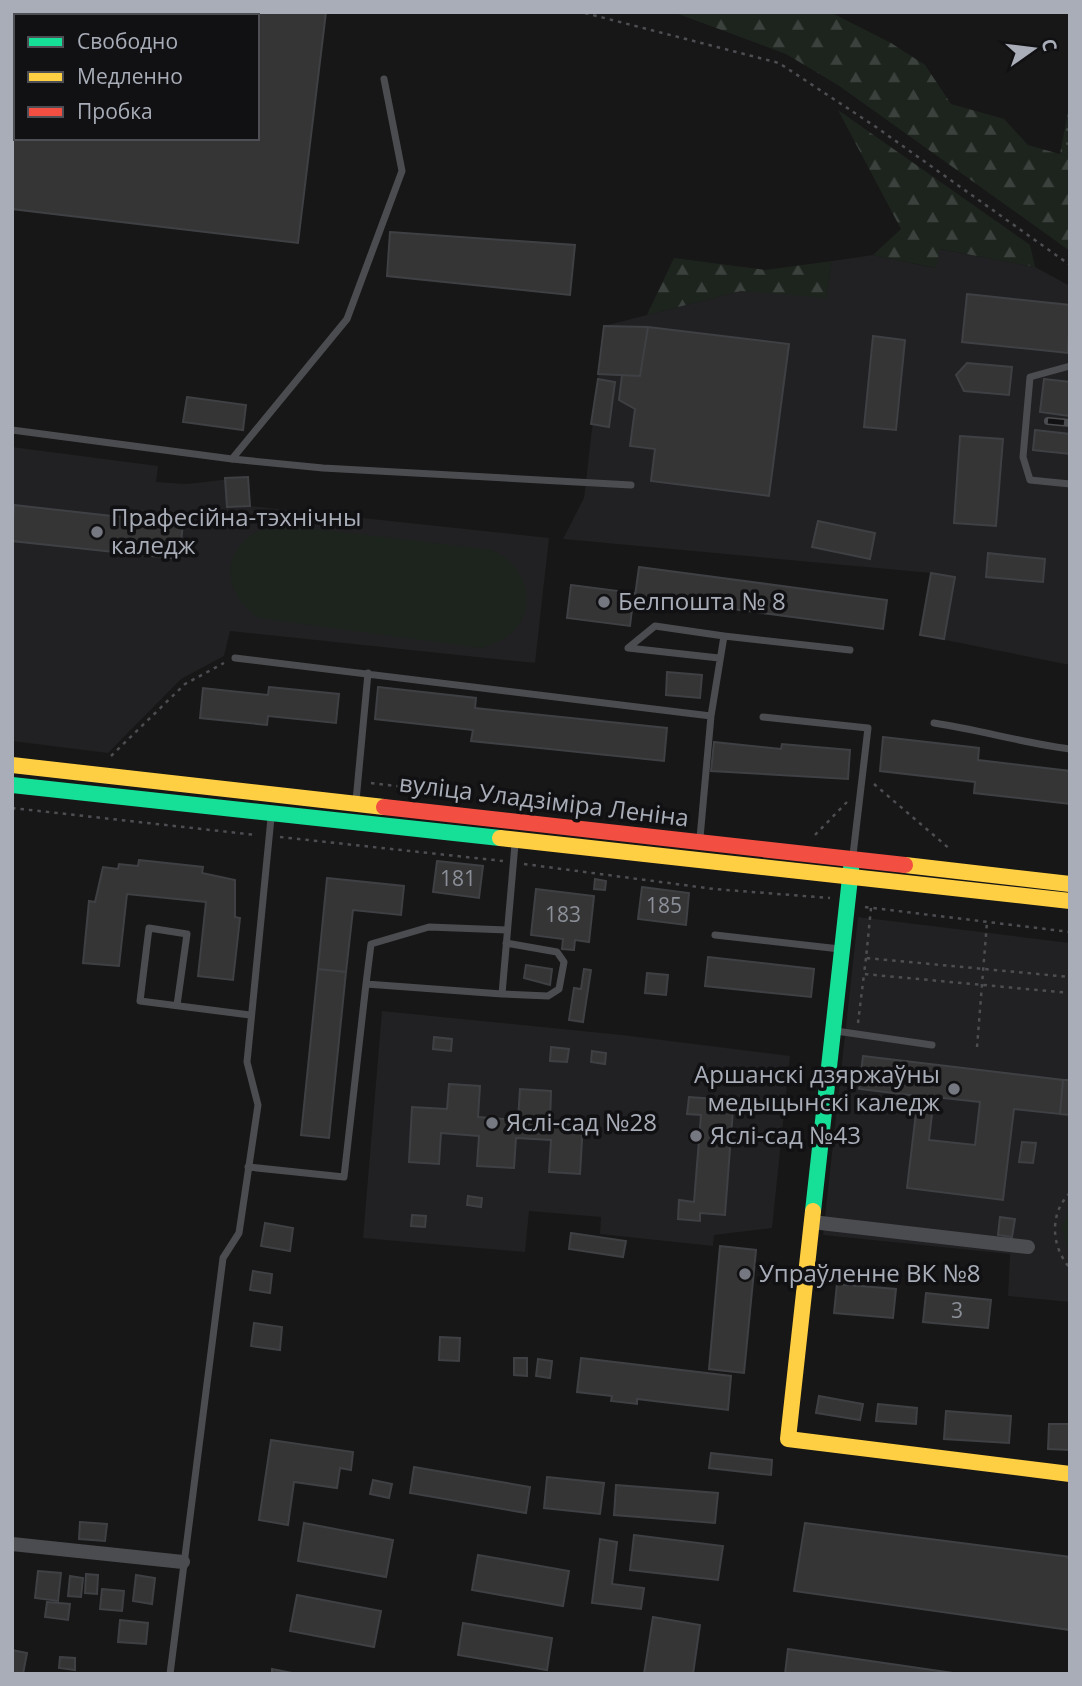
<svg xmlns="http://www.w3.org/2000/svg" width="1082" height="1686" font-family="'Open Sans',sans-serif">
  <defs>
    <pattern id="grass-dots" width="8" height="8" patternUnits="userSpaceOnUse" patternTransform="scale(1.75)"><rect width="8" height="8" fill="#1d241e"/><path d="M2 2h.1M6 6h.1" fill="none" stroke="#3b413d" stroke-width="1.8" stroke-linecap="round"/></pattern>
    <pattern id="forest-firs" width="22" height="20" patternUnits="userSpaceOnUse" patternTransform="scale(1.75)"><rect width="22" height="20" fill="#1d241e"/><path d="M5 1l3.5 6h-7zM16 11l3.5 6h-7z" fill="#3b413d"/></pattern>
  </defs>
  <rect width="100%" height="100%" fill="#171717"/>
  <path fill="#212123" d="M939 249 1035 267 1070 286V665L920 635 931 573 563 539 584 498 604 326 741 291 826 297 832 261 873 255 935 268Z
    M12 447 158 466 156 482 187 484 248 477 250 506 549 538 535 663 230 631 224 656 181 679 108 753 12 741Z
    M858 917 1070 943V1302L1008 1296 1010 1254 823 1235Z
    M382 1011 622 1035 790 1056 772 1228 714 1235 713 1246 600 1234 601 1217 529 1211 525 1252 363 1238Z"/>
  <path fill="url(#grass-dots)" d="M1070 102V157L1060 154Z"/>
  <path fill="url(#forest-firs)" d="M673 12H830L891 43 925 65 951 104 1004 119 1028 145 1070 157V251L838 85 786 54Z
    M838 110 1030 245 1035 267 940 249 936 268 873 255 901 229Z
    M674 258 765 270 832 261 826 298 741 291 647 315Z"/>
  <path fill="#1d241e" d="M283 525 492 550C543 575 537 636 480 648L258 618C212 585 226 530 283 525Z
    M1070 1204V1257L1062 1229Z"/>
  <path fill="#353536" stroke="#3f4043" stroke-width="2" fill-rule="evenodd" d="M12 12H326L298 243 12 209ZM16 16H257V138H16Z
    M390 232 575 245 570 295 387 276Z
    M967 294 1070 305 1068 353 962 342Z
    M604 326 648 327 640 376 598 374Z
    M648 327 789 344 769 496 651 481 655 449 630 446 635 409 619 400 622 375 640 376Z
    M873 336 905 340 896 430 864 427Z
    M967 363 1012 367 1009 395 964 391 956 375Z
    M598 379 615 382 609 427 591 424Z
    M1044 379 1070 382V416L1040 412Z
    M187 397 246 405 243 430 183 422Z
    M1035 430 1070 434V454L1033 450Z
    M960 436 1003 439 996 526 954 523Z
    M248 477 250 506 227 507 225 478Z
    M14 505 183 524 179 559 12 541Z
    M818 521 875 533 870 559 812 547Z
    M988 553 1045 559 1043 582 986 577Z
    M639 567 887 600 883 629 635 596Z
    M931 573 955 577 944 639 920 635Z
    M571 585 634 593 630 626 567 618Z
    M667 672 702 675 700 698 666 695Z
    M269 687 339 694 336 723 268 716 267 725 200 718 203 688 268 695Z
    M378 687 476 698 475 708 667 728 664 761 471 741 473 730 375 719Z
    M883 737 979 748 978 760 1070 771V804L974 793 975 782 880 771Z
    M714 742 781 749 782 744 850 750 848 779 711 771Z
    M139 860 203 867 202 873 235 880V917L240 918 233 980 198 976 206 902 127 894 119 966 83 963 89 901 95 902 103 867 118 869 119 864 138 866Z
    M437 861 483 866 479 898 433 892Z
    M327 878 404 886 401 915 353 910 346 972 318 969Z
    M595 879 606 881 605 890 594 889Z
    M642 887 689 893 686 925 638 919Z
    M536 889 594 896 589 942 575 940 574 950 562 949 563 939 531 935Z
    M708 957 814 969 811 997 705 986Z
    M526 965 552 969 550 985 524 978Z
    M318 969 346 972 329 1138 301 1135Z
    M584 969 591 970 583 1022 569 1020 574 988 581 989Z
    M647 973 668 975 666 995 645 993Z
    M434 1037 452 1039 451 1051 433 1049Z
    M551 1047 569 1049 567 1062 550 1061Z
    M592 1051 606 1053 605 1064 591 1062Z
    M863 1056 1063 1080 1060 1114 1014 1109 1003 1200 907 1188 918 1096 859 1089ZM934 1097 980 1102 975 1145 929 1140Z
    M1063 1080H1070V1115L1060 1114Z
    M449 1084 480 1086 478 1117 518 1120 520 1089 551 1091 550 1121 583 1123 580 1174 549 1172 551 1140 516 1138 514 1168 477 1166 479 1136 441 1133 439 1164 409 1162 412 1107 447 1109Z
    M689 1097 714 1099 713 1107 733 1109 725 1215 700 1213V1221L678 1219 679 1200 694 1202 701 1115 687 1114Z
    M1022 1142 1036 1143 1033 1163 1019 1162Z
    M468 1196 482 1198 481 1207 467 1205Z
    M412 1215 426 1216 425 1227 411 1226Z
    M1000 1217 1015 1219 1012 1237 998 1235Z
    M265 1223 293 1228 290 1251 261 1246Z
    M571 1233 626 1241 623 1257 569 1249Z
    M720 1246 756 1250 744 1373 709 1369Z
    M253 1271 272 1274 270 1293 250 1290Z
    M837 1284 896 1289 893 1318 834 1313Z
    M926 1293 991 1300 988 1328 923 1322Z
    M254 1323 282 1327 280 1350 251 1346Z
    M440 1337 460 1338 459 1361 439 1360Z
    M514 1358H527V1376L514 1375Z
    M581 1358 731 1376 728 1410 637 1399V1404L611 1401 612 1396 577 1392Z
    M538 1359 552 1361 550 1378 536 1376Z
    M819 1396 863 1404 860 1420 816 1413Z
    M878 1404 917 1408 916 1424 876 1421Z
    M946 1411 1011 1416 1009 1443 944 1439Z
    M1049 1424H1070V1450L1048 1449Z
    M271 1440 353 1452 351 1470 340 1468 337 1488 294 1482 288 1525 259 1520Z
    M711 1453 772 1460 771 1475 709 1468Z
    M414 1467 530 1487 526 1513 410 1493Z
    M547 1477 604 1483 600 1514 544 1508Z
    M373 1480 392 1484 389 1498 370 1494Z
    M616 1485 718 1493 715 1523 614 1515Z
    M80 1522 107 1524 105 1541 79 1539Z
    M304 1523 393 1540 386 1577 298 1561Z
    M805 1523 1070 1557V1630L794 1591Z
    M634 1535 723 1546 718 1580 630 1570Z
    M600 1539 617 1542 612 1584 644 1588 641 1609 592 1603Z
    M478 1555 569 1571 563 1606 472 1590Z
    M38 1571 61 1573 58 1601 35 1598Z
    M86 1574 98 1575 97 1594 85 1593Z
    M136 1575 155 1578 152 1604 133 1601Z
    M70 1576 83 1578 81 1597 68 1596Z
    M102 1589 124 1591 122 1611 100 1609Z
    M297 1595 381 1611 374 1647 290 1631Z
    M47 1602 70 1604 68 1620 45 1617Z
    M653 1617 700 1625 693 1674H644Z
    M120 1620 148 1623 146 1644 118 1642Z
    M463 1623 552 1638 547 1670 458 1655Z
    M788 1649 960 1674H785Z
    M12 1650 27 1653 23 1674H12Z
    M60 1657 75 1658V1670L59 1668Z
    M272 1669 297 1674H272Z"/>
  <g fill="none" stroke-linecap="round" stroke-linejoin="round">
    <path stroke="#4d4e52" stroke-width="2.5" stroke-dasharray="3.5 5" stroke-linecap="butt" d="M585 13 779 63 876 127 1070 265
      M111 756 185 684 224 663
      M371 783 454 793
      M874 784 951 850
      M12 808 256 835
      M815 835 847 802
      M280 837 503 861
      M524 864 714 889 830 898
      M865 907 1070 932
      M871 908 866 958 1070 977
      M866 958 864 974 1070 993
      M858 1023 864 974
      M977 1047 987 922
      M1070 1193C1049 1213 1051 1247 1070 1268"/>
    <path stroke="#4b4c50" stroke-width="7" d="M1070 366 1030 377 1023 457 1030 480 1070 484
      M12 430 232 459 323 468 631 485
      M232 459 347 319 402 171 384 79
      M235 658 711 716 700 838
      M719 658 628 648 655 626 724 636
      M711 716 724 636 850 650
      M763 717 868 728 853 855
      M934 723C980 730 1024 743 1070 749
      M356 801 368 673
      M715 935 840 949
      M366 984 371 944 429 927 507 930
      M502 994 548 996 559 989 564 962 557 952 506 943
      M177 1005 187 934 149 928 140 1001 250 1015
      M836 1031 932 1045
      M248 1167 344 1177 366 984 502 994 515 844
      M170 1674 223 1258 239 1233 258 1105 247 1062 271 818"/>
    <path stroke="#4b4c50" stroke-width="14" d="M812 1222 1028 1247
      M12 1544 183 1562"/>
    <path stroke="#16e098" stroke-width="16" d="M12 785 500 838
      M813 1211 852 860"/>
    <path stroke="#ffcf43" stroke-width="16" d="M12 765 384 807
      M500 838 1070 901
      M905 865 1070 884
      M813 1211 788 1439 1070 1474"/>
    <path stroke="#f24e42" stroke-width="16" d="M384 807 905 865"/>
    <g stroke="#4b4c4f" stroke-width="8">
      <path id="rail" d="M1048 421 1070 423"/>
    </g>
    <use href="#rail" stroke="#111113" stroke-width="5" stroke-dasharray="16" stroke-linecap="butt"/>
  </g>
  <g fill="#757880" stroke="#111113" stroke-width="2.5">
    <circle cx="97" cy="532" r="7"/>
    <circle cx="604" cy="602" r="7"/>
    <circle cx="954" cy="1089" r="7"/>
    <circle cx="492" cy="1123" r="7"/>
    <circle cx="696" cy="1136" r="7"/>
    <circle cx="745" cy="1274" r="7"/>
  </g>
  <g text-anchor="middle" stroke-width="7" stroke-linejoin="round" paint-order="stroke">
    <g font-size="21" fill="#8b8f98">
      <text x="458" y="886">181</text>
      <text x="664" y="913">185</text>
      <text x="563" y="922">183</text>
      <text x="957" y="1318">3</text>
    </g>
    <g font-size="24" fill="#a8adb8" stroke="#111113" text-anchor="start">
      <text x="111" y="526">Прафесійна-тэхнічны<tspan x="111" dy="28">каледж</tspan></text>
      <text x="618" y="610">Белпошта № 8</text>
      <text x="940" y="1083" text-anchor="end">Аршанскі дзяржаўны<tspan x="940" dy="28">медыцынскі каледж</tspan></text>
      <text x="506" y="1131">Яслі-сад №28</text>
      <text x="710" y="1144">Яслі-сад №43</text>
      <text x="759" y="1282">Упраўленне ВК №8</text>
    </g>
    <g font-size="24" fill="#a8adb8" stroke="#111113">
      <text transform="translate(544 801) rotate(7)" y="8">вуліца Уладзіміра Леніна</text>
    </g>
  </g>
  <rect width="1082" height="1686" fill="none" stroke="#a8adb8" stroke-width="28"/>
  <rect x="14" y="14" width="245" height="126" fill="#111113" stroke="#4d4f55" stroke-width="2"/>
  <rect x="28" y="37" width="35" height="10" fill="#16e098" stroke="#4d4f55" stroke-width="2"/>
  <text x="77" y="49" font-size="21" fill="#a8adb8">Свободно</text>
  <rect x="28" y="72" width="35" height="10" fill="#ffcf43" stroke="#4d4f55" stroke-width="2"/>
  <text x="77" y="84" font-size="21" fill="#a8adb8">Медленно</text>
  <rect x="28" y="107" width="35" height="10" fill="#f24e42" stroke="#4d4f55" stroke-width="2"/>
  <text x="77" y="119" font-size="21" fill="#a8adb8">Пробка</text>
  <g transform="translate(1033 49) rotate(76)" stroke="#111113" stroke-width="5" paint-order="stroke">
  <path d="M0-5L12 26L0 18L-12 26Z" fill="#a8adb8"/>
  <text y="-10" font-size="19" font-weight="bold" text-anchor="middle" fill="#a8adb8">С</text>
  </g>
</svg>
